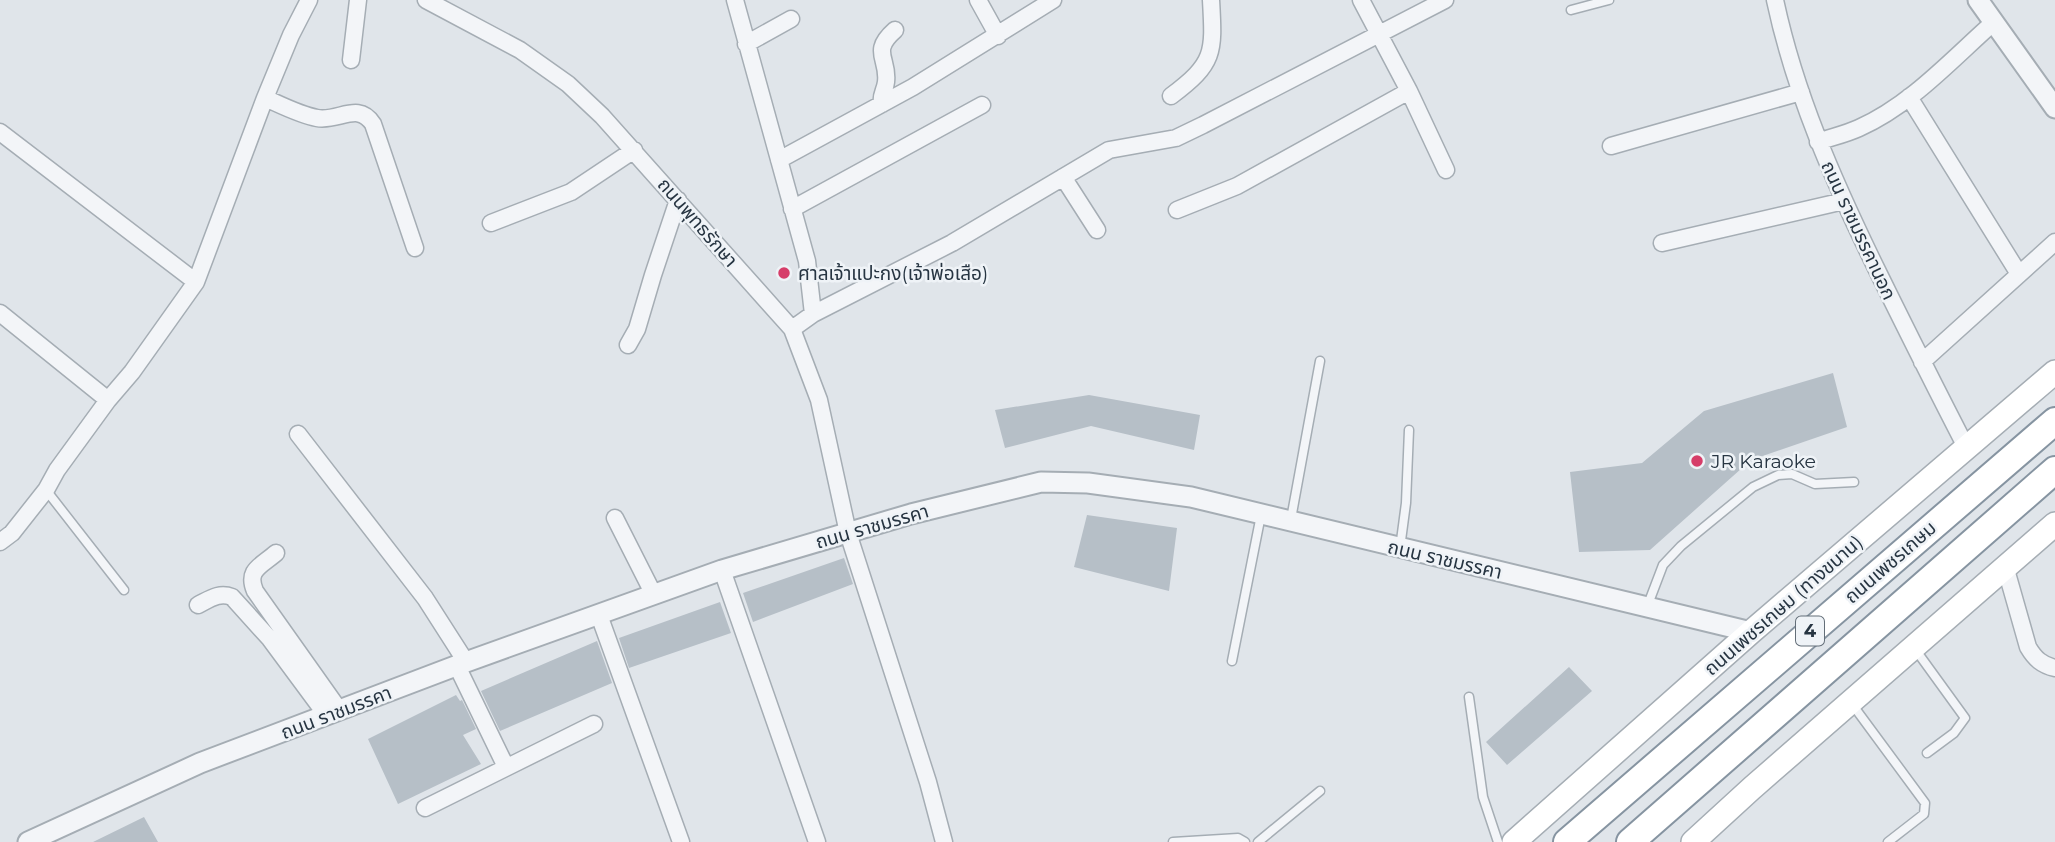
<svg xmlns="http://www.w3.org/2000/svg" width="2055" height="842" font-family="Montserrat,'Noto Sans Thai',sans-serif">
  <rect width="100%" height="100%" fill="#e0e5ea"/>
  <path fill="#b6bfc7" d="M1833 373 1847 427 1751 460 1650 550 1579 552 1570 472 1642 463 1704 411Z
    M1089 395 1200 415 1194 450 1091 426 1005 448 995 410Z
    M1087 515 1177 528 1169 591 1074 567Z
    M844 558 853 584 753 622 743 593Z
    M720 602 731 633 629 668 619 638Z
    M597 641 612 683 500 731 481 691Z
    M1569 667 1592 691 1507 765 1486 742Z
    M456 695 460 701 462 700 476 729 463 735 481 764 398 804 368 739Z
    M144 817 158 842H93Z"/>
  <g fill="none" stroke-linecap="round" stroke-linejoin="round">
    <g stroke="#a5adb4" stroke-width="11">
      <path id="service" d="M1571 10 1609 0
        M46 490 124 590
        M1291 519 1320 361
        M1400 548 1406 503 1409 430
        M1647 607 1663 565 1681 546 1753 487 1778 475 1792 474 1815 484 1854 482
        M1915 649 1965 718 1954 733 1927 753
        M1232 661 1261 515
        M1469 697 1483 797 1498 842
        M1852 704 1925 803 1924 814 1888 842
        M1173 842 1238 838 1245 842
        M1258 842 1320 791"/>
    </g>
    <g stroke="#a5adb4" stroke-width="19">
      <path id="minor" d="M426 0 520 50 568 84 602 116 792 329 819 400 848 533 928 782 944 842
        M735 0 807 261 813 314
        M978 0 998 36
        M1361 0 1409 91 1446 170
        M1775 0C1795 94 1834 182 1876 268 1906 329 1936 389 1967 449
        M746 44 791 19
        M351 60 358 0
        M1171 96C1215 63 1214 53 1211 0
        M1909 97 2019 274
        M265 98C281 105 300 115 317 118 339 122 358 101 373 124L415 248
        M882 104C880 95 885 91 886 82 889 58 870 52 895 30
        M0 132 196 282
        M1818 142C1832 137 1846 134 1859 128 1911 105 1952 59 1994 22
        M1611 146 1801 92
        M779 160 913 87 1053 0
        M1063 177 1097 230
        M792 209 982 105
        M1177 210 1237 186 1409 91
        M491 223 571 192 634 150
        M1662 243 1844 201
        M0 313 108 400
        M792 329 813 314 952 243 1109 150 1176 138 1203 125 1445 0
        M628 345 637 329 653 275 678 200
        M1922 362 2055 242
        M298 434 425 598 466 662
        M615 518 654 595
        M0 542 12 533 46 490 57 470 108 400 132 372 196 282 265 98 291 35 309 0
        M276 553C261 566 246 570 255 591L340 711
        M2005 566 2028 647C2035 659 2042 665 2055 668
        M722 570 817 842
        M198 605C210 599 219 592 232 597L270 639 327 716
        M599 615 681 842
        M457 666 506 767
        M425 808 594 724"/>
    </g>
    <g stroke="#a5adb4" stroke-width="23">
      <path id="tertiary" d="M1978 0 2055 108
        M28 842 200 763 466 662 722 570 911 514 1041 482 1088 483 1191 497 1751 632"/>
    </g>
    <g stroke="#a5adb4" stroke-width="26">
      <path id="secondary" d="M1514 842 1751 632 2055 372
        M1693 842 1752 788 2055 524"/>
    </g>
    <g stroke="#8694a1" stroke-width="30">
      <path id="trunk" d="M1567 842 2055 421
        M1630 842 2055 470"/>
    </g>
    <use href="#service" stroke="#f3f5f8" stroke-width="8"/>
    <use href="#minor" stroke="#f3f5f8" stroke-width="16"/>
    <use href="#tertiary" stroke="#f3f5f8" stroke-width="19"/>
    <use href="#secondary" stroke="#fff" stroke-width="23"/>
    <use href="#trunk" stroke="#fff" stroke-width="26"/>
  </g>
  <g fill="#d63d69" stroke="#eff3f7" stroke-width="2.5">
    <circle cx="784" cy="273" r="7"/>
    <circle cx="1697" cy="461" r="7"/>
  </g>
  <g text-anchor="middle" stroke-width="5" stroke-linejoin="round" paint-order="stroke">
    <rect fill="#eff3f7" stroke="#636e78" stroke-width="2" x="1796" y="616.5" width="28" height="29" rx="5"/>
    <g font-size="18" font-weight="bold" fill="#273542">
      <text x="1810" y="637">4</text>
    </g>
    <g font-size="19" fill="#273542" stroke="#eff3f7">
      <text transform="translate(698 222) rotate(49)" y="7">ถนนพุทธรักษา</text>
      <text transform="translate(1859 230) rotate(65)" y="7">ถนน ราชมรรคานอก</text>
      <text transform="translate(872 526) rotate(-16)" y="7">ถนน ราชมรรคา</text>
      <text transform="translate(1445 559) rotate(13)" y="7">ถนน ราชมรรคา</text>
      <text transform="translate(1890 562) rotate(-41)" y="7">ถนนเพชรเกษม</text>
      <text transform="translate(1783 605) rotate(-41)" y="7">ถนนเพชรเกษม (ทางขนาน)</text>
      <text transform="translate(336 712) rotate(-21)" y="7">ถนน ราชมรรคา</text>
    </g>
    <g font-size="19" fill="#273542" stroke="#eff3f7" text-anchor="start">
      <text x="798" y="280">ศาลเจ้าแปะกง(เจ้าพ่อเสือ)</text>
      <text x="1711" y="468">JR Karaoke</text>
    </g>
  </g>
</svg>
